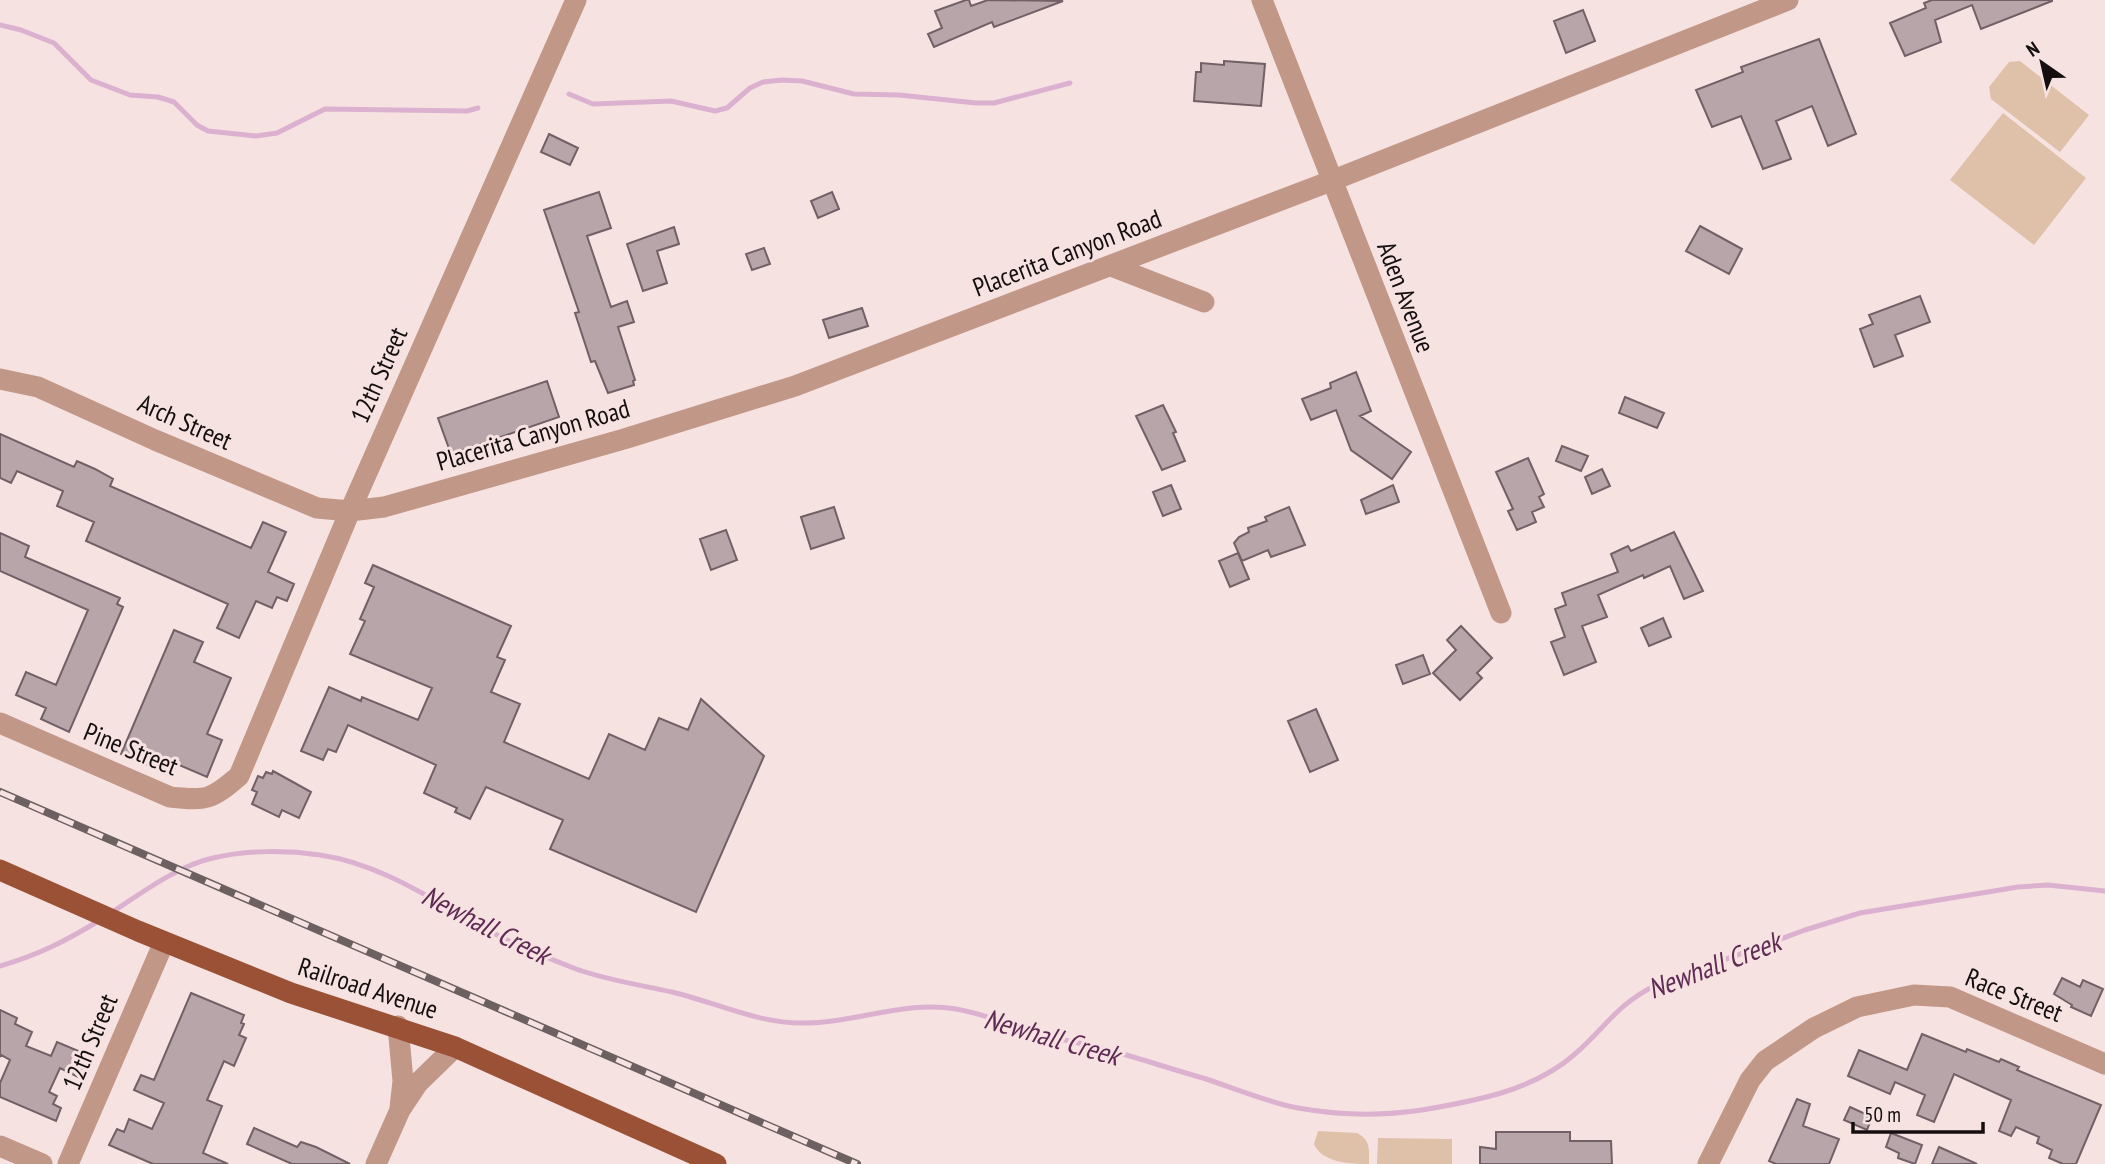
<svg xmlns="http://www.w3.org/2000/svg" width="2105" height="1164" font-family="'PT Sans Narrow',sans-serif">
  <rect width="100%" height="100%" fill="#f7e2e2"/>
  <path fill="#dec1a8" d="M2020 61 2089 115 2060 152 1991 99 1989 87 2009 62Z
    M2003 113 2086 178 2034 245 1950 180Z
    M1318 1131 1357 1133C1371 1140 1369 1150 1369 1164 1351 1164 1322 1163 1314 1144Z
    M1378 1138 1452 1139V1164H1377Z"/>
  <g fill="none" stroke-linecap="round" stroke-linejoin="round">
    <path stroke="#dcb1d0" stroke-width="5" d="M0 25 21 30 54 43 91 80 130 95 158 97 174 102 197 125 208 131 256 136 277 133 325 109 467 111 478 108
      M569 94 593 104 671 101 715 111 727 108 750 88 763 82 782 80 802 81 854 94 899 95 976 103H994L1070 83
      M111 913C140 894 179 865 213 858 246 850 286 850 320 855 389 865 446 910 507 940 529 950 553 960 576 969 607 980 640 985 672 992 714 1002 757 1023 801 1023 853 1024 903 1000 956 1009 986 1014 1014 1027 1043 1035 1067 1041 1092 1045 1116 1052 1145 1060 1174 1070 1203 1078 1234 1088 1266 1102 1298 1108 1337 1115 1382 1116 1422 1110 1475 1101 1533 1091 1575 1054 1606 1027 1616 1005 1656 985L1805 930 1860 913 2018 887 2048 885 2105 891
      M0 966C38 955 66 941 100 920"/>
  </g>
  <path fill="#b8a5aa" stroke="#716065" stroke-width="2" d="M966 0H969L971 6 988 0 1063 1 994 27 992 22 934 47 928 34 942 28 935 11Z
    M1932 0H2052V1L1981 29 1972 5 1935 20 1941 42 1905 56 1890 23 1926 8 1924 3Z
    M1583 10 1595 41 1566 53 1554 21Z
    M1819 39 1856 134 1828 146 1812 106 1776 121 1791 159 1763 169 1741 116 1712 127 1696 90 1743 72 1741 67Z
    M1224 61 1265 64 1261 106 1194 101 1196 72H1201V63L1224 65Z
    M549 134 578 148 570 165 541 152Z
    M599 192 611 228 587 236 611 307 627 301 634 322 618 327 635 380 633 381 634 385 608 393 595 361 591 362 575 313 579 312 544 210Z
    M832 192 839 209 818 218 811 201Z
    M1700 226 1742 249 1729 274 1686 251Z
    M674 227 679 244 657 251 667 283 643 291 627 244Z
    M764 248 770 264 752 270 746 254Z
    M1920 296 1930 322 1895 335 1903 356 1874 367 1860 329 1873 324 1869 315Z
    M862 308 868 326 829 338 823 320Z
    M1356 372 1371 411 1360 416 1411 452 1392 479 1351 450 1336 410 1311 420 1302 399 1331 388 1330 383Z
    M547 381 559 417 451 454 438 418Z
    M1625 397 1664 413 1657 428 1619 413Z
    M1163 405 1176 432 1173 433 1185 461 1162 470 1136 416Z
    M0 434 74 467 77 461 95 469 113 479 110 486 251 548 263 522 286 532 268 572 294 584 287 601 277 597 272 608 256 601 239 638 217 628 228 604 86 541 94 522 57 506 63 491 17 471 11 483 0 478Z
    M1562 446 1588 456 1581 471 1556 461Z
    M1528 458 1544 494 1539 497 1544 507 1532 512 1536 522 1517 530 1508 511 1513 509 1496 472Z
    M1602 469 1610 486 1592 494 1585 477Z
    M1171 485 1181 509 1163 516 1153 492Z
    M1393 485 1399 502 1366 514 1361 500Z
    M834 507 844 538 811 549 801 517Z
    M1289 507 1305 545 1271 557 1268 550 1242 561 1234 543 1239 537 1249 532 1248 528 1267 521 1265 517Z
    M726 530 737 560 711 570 700 539Z
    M1674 532 1703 591 1684 599 1670 566 1644 578 1643 575 1598 595 1607 617 1582 626 1596 662 1564 675 1551 642 1565 637 1555 609 1566 605 1562 593 1618 572 1611 554 1628 546 1631 551Z
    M0 533 29 546 25 557 120 598 117 604 123 607 69 732 41 719 46 708 16 695 26 672 56 685 88 610 0 571Z
    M1238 553 1249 579 1230 587 1219 561Z
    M373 565 511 626 497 657 505 660 491 692 520 704 504 742 589 779 609 734 645 750 659 718 688 730 701 699 764 756 696 912 550 849 563 820 486 787 470 819 455 812 457 808 424 793 436 765 348 725 336 752 328 749 323 760 301 751 329 687 361 701 362 697 418 720 432 688 350 654 365 621 360 619 374 587 365 583Z
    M1663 618 1671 637 1649 646 1641 628Z
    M1461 626 1492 658 1477 673 1482 678 1460 700 1433 673 1456 650 1447 640Z
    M174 630 203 642 194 662 231 678 207 734 222 740 207 777 177 764 175 768 154 759 150 766 121 754Z
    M1423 655 1430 674 1403 684 1396 665Z
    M1316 709 1338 760 1310 772 1288 721Z
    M273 771 311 792 299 818 282 810 279 817 252 804 257 792 252 790 258 776 263 778 266 772 272 774Z
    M2062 978 2080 987 2083 980 2103 989 2091 1016 2071 1007 2072 1005 2054 994Z
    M191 993 244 1015 241 1023 244 1024 239 1035 246 1038 234 1066 224 1061 207 1100 222 1106 203 1153 228 1164H153L109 1145 117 1129 124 1132 129 1119 152 1129 164 1103 134 1090 141 1075 154 1080Z
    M0 1010 17 1018 15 1024 32 1032 26 1046 51 1056 57 1042 88 1055 78 1077 60 1068 49 1092 57 1096 53 1104 61 1108 56 1121 0 1097V1083L10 1060 1 1055 0 1057Z
    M1922 1034 1966 1052 1967 1049 1999 1062 2001 1059 2019 1067 2017 1070 2101 1105 2076 1164H2063L2049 1158 2052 1150 2037 1143 2039 1137 2016 1127 2011 1136 1999 1131 2011 1100 1954 1074 1934 1122 1917 1115 1925 1095 1895 1082 1890 1094 1848 1076 1859 1050 1907 1070Z
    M1797 1099 1810 1104 1803 1126 1839 1139 1829 1164H1776L1769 1161Z
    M1850 1107 1872 1117 1867 1130 1844 1120Z
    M254 1128 297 1147 301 1142 316 1147 350 1164H292L247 1144Z
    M1496 1132H1570V1141H1611L1612 1164H1480V1147L1496 1149Z
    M1891 1133 1922 1145 1915 1164 1898 1158 1899 1153 1886 1147Z
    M1939 1147 1977 1164H1932Z"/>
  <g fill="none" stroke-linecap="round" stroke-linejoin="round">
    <path stroke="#c19787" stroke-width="21" d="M1262 0 1501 613
      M1111 266 1204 302
      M0 379 38 387 155 440 317 508 350 511 384 507 624 439 795 386 1331 181 1788 0
      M0 723 170 797C207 801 211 800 239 776L350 511 576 0
      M398 1026 403 1081 400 1108
      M0 1146 42 1164
      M68 1164 164 942
      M376 1164 400 1110 418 1083 455 1047
      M1708 1164 1750 1080 1765 1061 1814 1028 1857 1007 1914 995 1950 997 2105 1064"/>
    <path stroke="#9a5135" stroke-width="21" d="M0 870 138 931 291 993 455 1047 716 1164"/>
    <g stroke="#6d6060" stroke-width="8">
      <path id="rail" d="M0 792 857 1164"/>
    </g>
    <use href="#rail" stroke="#f7e2e2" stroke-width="5" stroke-dasharray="16" stroke-linecap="butt"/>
  </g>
  <g text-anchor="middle" stroke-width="6" stroke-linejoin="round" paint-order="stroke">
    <g font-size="26" fill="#150e0e" stroke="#f7e2e2">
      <text transform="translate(1067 253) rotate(-21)" y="9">Placerita Canyon Road</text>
      <text transform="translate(1406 297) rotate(69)" y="9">Aden Avenue</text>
      <text transform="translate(379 375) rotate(-66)" y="9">12th Street</text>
      <text transform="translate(185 422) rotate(24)" y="9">Arch Street</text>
      <text transform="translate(533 435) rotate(-16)" y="9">Placerita Canyon Road</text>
      <text transform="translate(131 749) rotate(22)" y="9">Pine Street</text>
      <text transform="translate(368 988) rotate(18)" y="9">Railroad Avenue</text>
      <text transform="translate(2014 995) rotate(22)" y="9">Race Street</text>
      <text transform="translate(90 1042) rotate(-67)" y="9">12th Street</text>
    </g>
    <g font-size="28" font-style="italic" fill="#5f2b54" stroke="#f7e2e2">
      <text transform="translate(486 925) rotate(27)" y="10">Newhall Creek</text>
      <text transform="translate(1714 965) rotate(-21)" y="10">Newhall Creek</text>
      <text transform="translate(1052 1037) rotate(16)" y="10">Newhall Creek</text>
    </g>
  </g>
  <g transform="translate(2042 63) rotate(326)" stroke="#f7e2e2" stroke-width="5" paint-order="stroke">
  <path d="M0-5L12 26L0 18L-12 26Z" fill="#150e0e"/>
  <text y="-10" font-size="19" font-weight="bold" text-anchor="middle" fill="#150e0e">N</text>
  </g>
  <path d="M1853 1122v10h130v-10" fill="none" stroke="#150e0e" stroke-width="3.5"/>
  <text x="1864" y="1122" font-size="21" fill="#150e0e" stroke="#f7e2e2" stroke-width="5" paint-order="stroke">50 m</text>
</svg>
